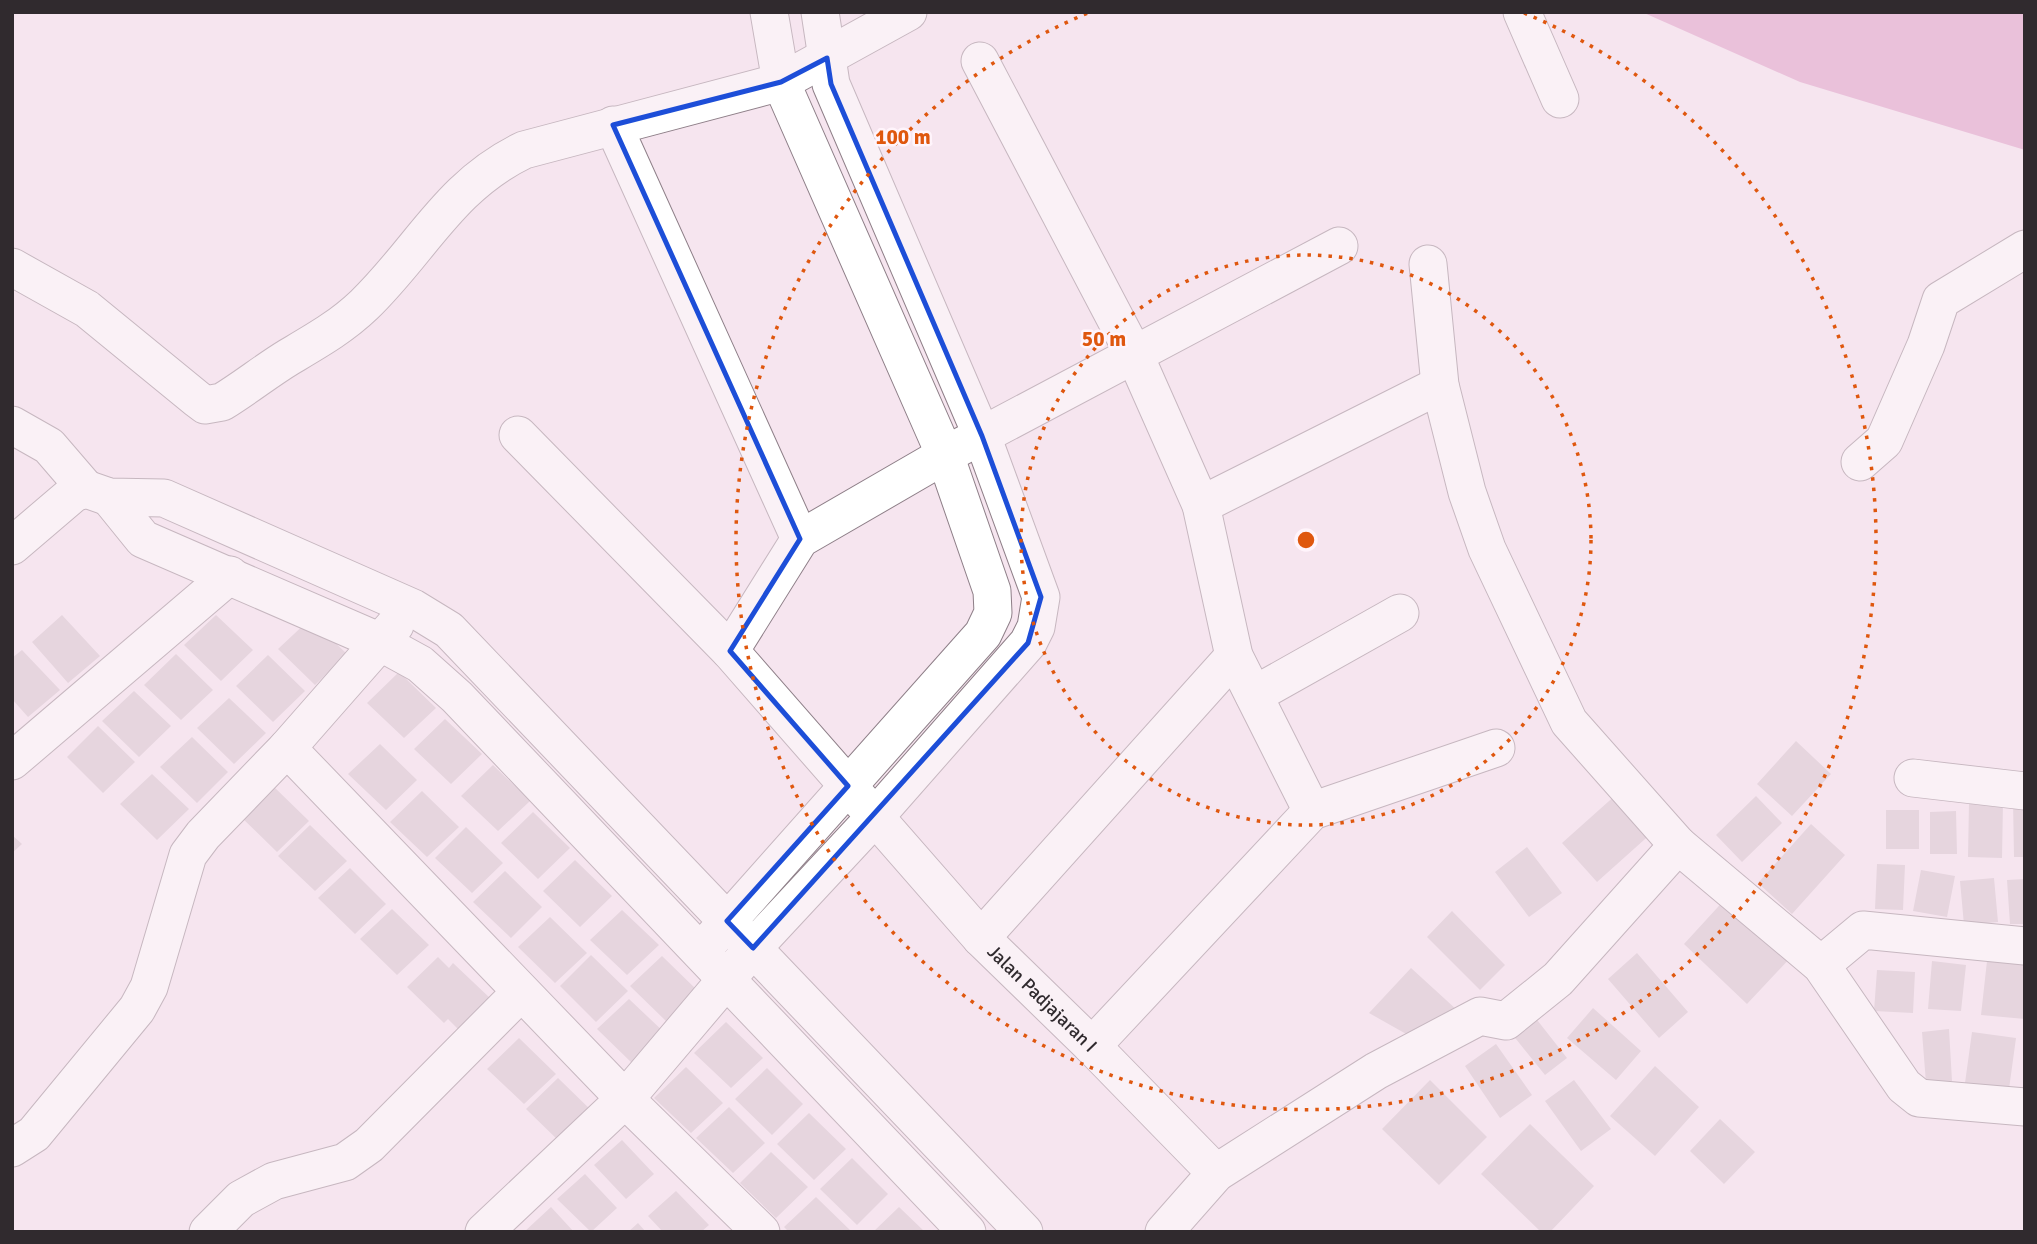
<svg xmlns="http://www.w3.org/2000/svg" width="2037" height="1244" font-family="Signika,sans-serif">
  <rect width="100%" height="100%" fill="#f6e5ef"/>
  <path fill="#db95c2" d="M1642 12H2025V150L1800 82Z"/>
  <path fill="#d2c1cb" d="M62 615 100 656 68 683 32 642Z
    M216 615 253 650 221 681 184 645Z
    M310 619 347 654 315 685 278 649Z
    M22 650 60 690 28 717 12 699V658Z
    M176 654 213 690 181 720 144 685Z
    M268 655 305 691 273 722 236 686Z
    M399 672 436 708 404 738 367 703Z
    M134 691 171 726 139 757 102 721Z
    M229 698 266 733 234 764 197 728Z
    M445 719 482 754 451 784 414 749Z
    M98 726 135 762 103 793 67 757Z
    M192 737 228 772 197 803 160 767Z
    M1796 741 1831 774 1792 816 1757 784Z
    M380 744 417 780 386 810 348 774Z
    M493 765 530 801 498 831 461 796Z
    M152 774 189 809 157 840 120 804Z
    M272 785 309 821 277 852 240 816Z
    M422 791 459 827 427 857 390 822Z
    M1618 793 1654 831 1597 882 1562 843Z
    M1756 796 1782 823 1742 862 1716 835Z
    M2013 800H2025V857H2014Z
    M1969 802H2003L2002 858 1968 857Z
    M1886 810H1919V849H1886Z
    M1956 811 1957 854H1930V812Z
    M533 812 570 848 538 879 501 843Z
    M1811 824 1845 855 1792 914 1758 883Z
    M310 825 347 861 315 891 278 856Z
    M466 827 503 863 472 893 435 858Z
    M12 835 22 844 12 853Z
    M1527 847 1562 893 1529 917 1495 872Z
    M575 860 612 896 580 927 543 891Z
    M1877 864 1905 865 1903 910 1875 909Z
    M350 868 386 904 355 934 318 898Z
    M1921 870 1955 876 1947 917 1913 911Z
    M505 871 542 907 511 938 473 902Z
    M1994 878 1998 922 1964 925 1960 881Z
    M2025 879V924H2010L2007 880Z
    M1728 896 1792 956 1747 1004 1684 944Z
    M392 909 429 945 397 975 360 939Z
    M622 910 659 945 627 975 590 940Z
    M1452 911 1505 965 1480 990 1427 937Z
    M550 917 587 953 555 983 518 947Z
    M1637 953 1688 1012 1659 1038 1608 979Z
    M591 955 628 991 596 1022 560 986Z
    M662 956 698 991 667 1022 630 986Z
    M438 957 449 968 453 963 491 999 459 1030 448 1019 444 1023 407 987Z
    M1932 961 1966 965 1961 1011 1928 1009Z
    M1987 961 2025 964V1019L1981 1015Z
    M1411 968 1457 1010 1408 1035 1369 1013Z
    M1877 970 1915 972 1913 1013 1874 1011Z
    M629 999 666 1034 634 1065 597 1029Z
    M1593 1008 1641 1051 1616 1080 1567 1038Z
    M1534 1016 1567 1058 1545 1075 1512 1034Z
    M726 1022 763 1058 731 1088 694 1053Z
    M1949 1029 1952 1081 1926 1083 1922 1032Z
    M1972 1032 2016 1038 2009 1089 1965 1083Z
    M519 1038 556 1074 524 1104 487 1069Z
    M1496 1044 1532 1095 1500 1118 1465 1066Z
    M1655 1066 1699 1107 1655 1156 1610 1116Z
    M686 1067 723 1103 691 1133 654 1098Z
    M767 1068 803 1104 772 1135 735 1099Z
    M558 1078 595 1114 563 1145 526 1109Z
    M1430 1080 1487 1137 1439 1185 1382 1129Z
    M1574 1080 1611 1129 1581 1151 1545 1101Z
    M729 1107 765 1143 733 1173 696 1138Z
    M809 1113 846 1149 814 1180 777 1144Z
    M1720 1119 1755 1152 1724 1184 1690 1151Z
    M1530 1124 1594 1186 1550 1232H1541L1481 1174Z
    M622 1140 654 1174 626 1199 594 1165Z
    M771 1152 808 1187 776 1218 740 1183Z
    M852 1158 888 1194 857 1225 820 1189Z
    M585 1174 617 1208 591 1232 557 1199Z
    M676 1191 709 1225 701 1232H663L648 1216Z
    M816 1197 852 1232H789L784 1227Z
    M551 1207 574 1232H524Z
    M899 1207 925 1232H873Z
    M638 1223 646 1232H628Z"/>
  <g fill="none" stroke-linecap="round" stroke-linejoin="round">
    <g stroke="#8e7f88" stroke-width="39">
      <g id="street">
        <path d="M1522 12 1560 99"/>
        <path d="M980 61 1135 356 1201 505 1234 656 1312 811"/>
        <path d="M613 125 800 539"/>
        <path d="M1428 264 1440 385 1467 492 1487 549 1569 722 1678 845"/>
        <path d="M12 267 87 309 197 399 205 405 222 402C245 388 266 371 289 357 316 341 341 327 364 305 421 250 449 186 524 150L781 82 908 12"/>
        <path d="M12 425 49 446 86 489"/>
        <path id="s1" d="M518 435 730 651 981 938 1092 1046 1216 1173"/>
        <path d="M1860 462 1884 441 1926 345 1941 300 2025 249"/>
        <path d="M109 497 143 539 378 641 420 664 457 697 967 1232"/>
        <path d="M1201 505 1440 385"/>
        <path d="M12 546 74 493 86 489 109 497 164 498 413 608 449 630 1024 1232"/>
        <path d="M730 651 800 539 945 455 1339 246"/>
        <path d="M1254 695 1400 613"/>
        <path d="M287 748 625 1099 761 1232"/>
        <path d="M12 761 230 575"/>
        <path d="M1913 778 2025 791"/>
        <path d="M981 938 1234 656"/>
        <path d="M711 940 983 634 993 613 992 591 945 455 781 82 769 12"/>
        <path d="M1821 965 1863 930 2025 946"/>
        <path d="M1092 1046 1312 811 1496 748"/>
        <path d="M12 1148 34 1134 137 1009 149 987 188 855 203 835 287 748 395 625"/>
        <path d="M208 1232 241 1199 274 1181 345 1162 369 1145 521 992"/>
        <path d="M484 1232 625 1099 753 948 874 818 1028 643 1036 627 1041 597 982 436 831 84 820 12"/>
        <path d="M1164 1232 1216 1173 1376 1071 1480 1016 1506 1021 1558 979 1678 845 1821 965 1904 1086 1919 1098 2025 1107"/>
      </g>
    </g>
    <use href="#street" stroke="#fff" stroke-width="37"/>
  </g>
  <path d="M0 0H2037V1244H0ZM827 58 831 84 982 436 1041 597 1028 643 753 948 727 921 848 786 730 651 800 539 613 125 781 82Z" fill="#f6e5ef" fill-opacity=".55" fill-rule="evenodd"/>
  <path fill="none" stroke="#1d4ed8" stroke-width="5" stroke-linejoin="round" d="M827 58 831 84 982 436 1041 597 1028 643 753 948 727 921 848 786 730 651 800 539 613 125 781 82Z"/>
  <g fill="none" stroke="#df570e" stroke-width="3.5" stroke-dasharray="3.5 7">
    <circle cx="1306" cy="540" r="285"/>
    <path d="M1524 13A570 570 0 1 1 1088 13"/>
  </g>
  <g text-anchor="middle" stroke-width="5" stroke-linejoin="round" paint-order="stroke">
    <g font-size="19" fill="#302a2e" stroke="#fff4fb">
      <text dy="7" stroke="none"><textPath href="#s1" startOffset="770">Jalan Padjajaran I</textPath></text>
    </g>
  </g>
  <circle cx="1306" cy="540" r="10" fill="#df570e" stroke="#fff4fb" stroke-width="3.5"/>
  <g font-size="21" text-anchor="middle" font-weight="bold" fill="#df570e" stroke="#fff4fb" stroke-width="5" stroke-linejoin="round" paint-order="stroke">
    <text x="903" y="144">100 m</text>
    <text x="1104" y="346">50 m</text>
  </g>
  <rect width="2037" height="1244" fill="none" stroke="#302a2e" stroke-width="28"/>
</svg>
